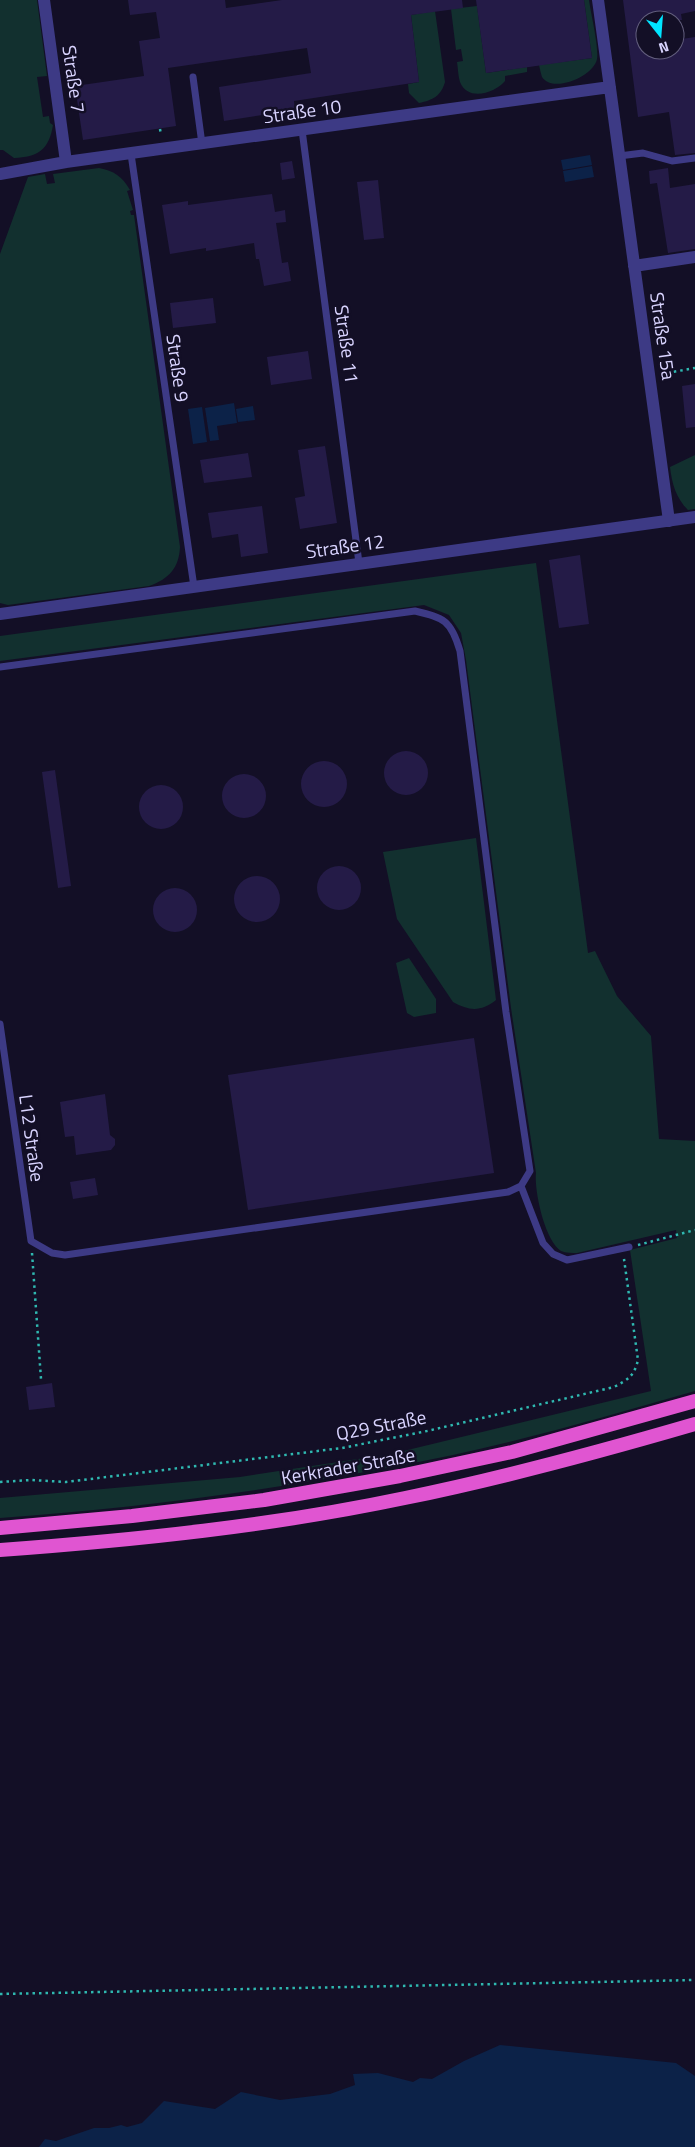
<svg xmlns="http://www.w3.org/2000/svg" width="695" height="2147" font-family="'Titillium Web',sans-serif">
  <rect width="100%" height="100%" fill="#130f26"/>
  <path fill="#12302f" d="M0 0H37L47 76 37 77 43 117 49 116 50 123 53 125C49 150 38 157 14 158L3 150H0Z
    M584 0H589C591 14 599 47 597 59 594 76 553 94 542 77 541 74 540 69 539 65L592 58Z
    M477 6 486 73 527 67V72L505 76V81C495 93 468 102 460 82 458 76 458 68 457 62L463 61 461 49 456 50 451 9Z
    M435 11 445 82C441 96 433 100 419 103L409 93 408 84 419 82 411 15Z
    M99 168C114 171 122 176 130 190L127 191 133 210 130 211 131 215H134L180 547C179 568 169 579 149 586L8 605 0 603V254L28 177 45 174 47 184 55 183 53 174Z
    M695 455V509L688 510C676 498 672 484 670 467Z
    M536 563 588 953 595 951 617 996 651 1036 659 1139 695 1141V1391C615 1414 535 1437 453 1455 304 1486 152 1507 0 1518V1498L240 1477 391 1454 651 1391 630 1250 677 1238 676 1230 577 1253C572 1253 566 1253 561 1251 545 1241 534 1191 536 1173L511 1008 466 660 461 633 449 615 424 605 0 661V636Z
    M476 838 496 1000C481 1012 469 1011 453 1002L397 919 383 852Z
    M409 958 436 999V1013L414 1017 407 1013 396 963Z"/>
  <path fill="#0c2248" d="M590 155 592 165 563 170 561 160Z
    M592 166 594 177 565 182 563 171Z
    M234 403 237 423 217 426 219 440 210 441 205 408Z
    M253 406 255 420 238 422 236 409Z
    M202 407 207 442 193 444 188 409Z
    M500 2045 676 2063 695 2076V2147H39L45 2139 56 2141 94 2128H109L121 2125 127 2127 142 2123 164 2101 215 2109 241 2092 280 2100 330 2094 355 2085 353 2074 378 2073 413 2082 420 2078 432 2079 464 2061Z"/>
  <path fill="#241b47" d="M128 0H225L226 8 282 0H462L463 8 411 15 419 82 294 101 295 110 224 121 219 87 311 73 307 48 168 68 176 126 83 140 75 86 144 76 139 41 160 38 156 12 130 15Z
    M476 0H584L592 58 486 73Z
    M623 0H695V11L681 14 682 20H645V50H675V40L695 37V153L675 155 669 112 638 117Z
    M292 161 295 178 282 180 280 163Z
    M668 168 670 188 695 184V249L668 253 657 183 650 184 649 171Z
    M378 180 384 238 364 240 357 182Z
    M272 194 275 212 285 210 286 222 276 223 282 263 288 262 291 281 264 286 259 259H256L254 243 206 251V248L170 254 162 205 188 201V205Z
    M213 298 216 323 173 328 170 303Z
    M308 351 312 379 271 385 267 357Z
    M695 384V427L686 428 682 386Z
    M325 446 337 523 300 529 295 498 305 496 298 450Z
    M248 453 252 477 204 483 200 460Z
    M262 506 268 553 241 557 238 534 212 538 208 513Z
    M580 555 589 624 559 628 549 560Z
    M384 773a22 22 0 1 1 44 0a22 22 0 1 1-44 0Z
    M301 784a23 23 0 1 1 46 0a23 23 0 1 1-46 0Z
    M55 770 71 886 58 888 42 772Z
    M222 796a22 22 0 1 1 44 0a22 22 0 1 1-44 0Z
    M139 807a22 22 0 1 1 44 0a22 22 0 1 1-44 0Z
    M317 888a22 22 0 1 1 44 0a22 22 0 1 1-44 0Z
    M234 899a23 23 0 1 1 46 0a23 23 0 1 1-46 0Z
    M153 910a22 22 0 1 1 44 0a22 22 0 1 1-44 0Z
    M474 1038 494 1173 248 1210 228 1075Z
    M105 1094 110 1135 115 1139V1145L111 1150 76 1155 74 1136 65 1137 60 1102Z
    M95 1178 98 1195 73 1199 70 1182Z
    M52 1383 55 1407 29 1410 26 1387Z"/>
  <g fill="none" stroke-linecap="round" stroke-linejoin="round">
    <path stroke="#2fb8b0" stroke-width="2.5" stroke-dasharray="2.5 4" stroke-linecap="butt" d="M160 129 161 135
      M661 374 695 368
      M638 1245 695 1230
      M32 1253 41 1379
      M0 1482 31 1480 66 1482 342 1448 427 1431 614 1387C629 1379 634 1376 638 1360L624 1259
      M0 1994 695 1980"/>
    <path stroke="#3d3a85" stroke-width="7" d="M193 77 202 144
      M302 130 359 563
      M131 154 194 587
      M619 156 643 153 672 161 695 158
      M0 667 415 611C444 618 451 620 460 651L506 1012 530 1171 521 1186 508 1192 65 1255 52 1253 31 1241 0 1024
      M521 1186 543 1243 553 1254 567 1260 629 1247"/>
    <path stroke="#3d3a85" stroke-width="12" d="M44 0 66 162
      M598 0 669 521
      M0 174 66 162 610 87
      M634 266 695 257
      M0 614 695 517"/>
    <path stroke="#e055d1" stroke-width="14" d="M0 1528 132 1516 264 1500 400 1476 512 1452 695 1401
      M0 1550C136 1540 272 1526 405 1498 503 1478 599 1452 695 1424"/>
  </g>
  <g text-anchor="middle" stroke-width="5" stroke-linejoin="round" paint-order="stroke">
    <g font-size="19" fill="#d9d4ff" stroke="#130f26">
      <text transform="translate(74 79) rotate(82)" y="7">Straße 7</text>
      <text transform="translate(302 111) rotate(-8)" y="7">Straße 10</text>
      <text transform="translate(663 336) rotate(82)" y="7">Straße 15a</text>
      <text transform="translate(347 344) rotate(82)" y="7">Straße 11</text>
      <text transform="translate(178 368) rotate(82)" y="7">Straße 9</text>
      <text transform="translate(345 546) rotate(-8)" y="7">Straße 12</text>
      <text transform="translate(32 1138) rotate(82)" y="7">L12 Straße</text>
      <text transform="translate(381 1425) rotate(-11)" y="7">Q29 Straße</text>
      <text transform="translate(348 1466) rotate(-10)" y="7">Kerkrader Straße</text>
    </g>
  </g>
  <g transform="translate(660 35) rotate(163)"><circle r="24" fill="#130f26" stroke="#625e7d"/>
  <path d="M0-4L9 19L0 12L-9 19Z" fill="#00e5ff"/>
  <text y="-8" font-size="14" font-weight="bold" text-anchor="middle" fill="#d9d4ff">N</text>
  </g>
</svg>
